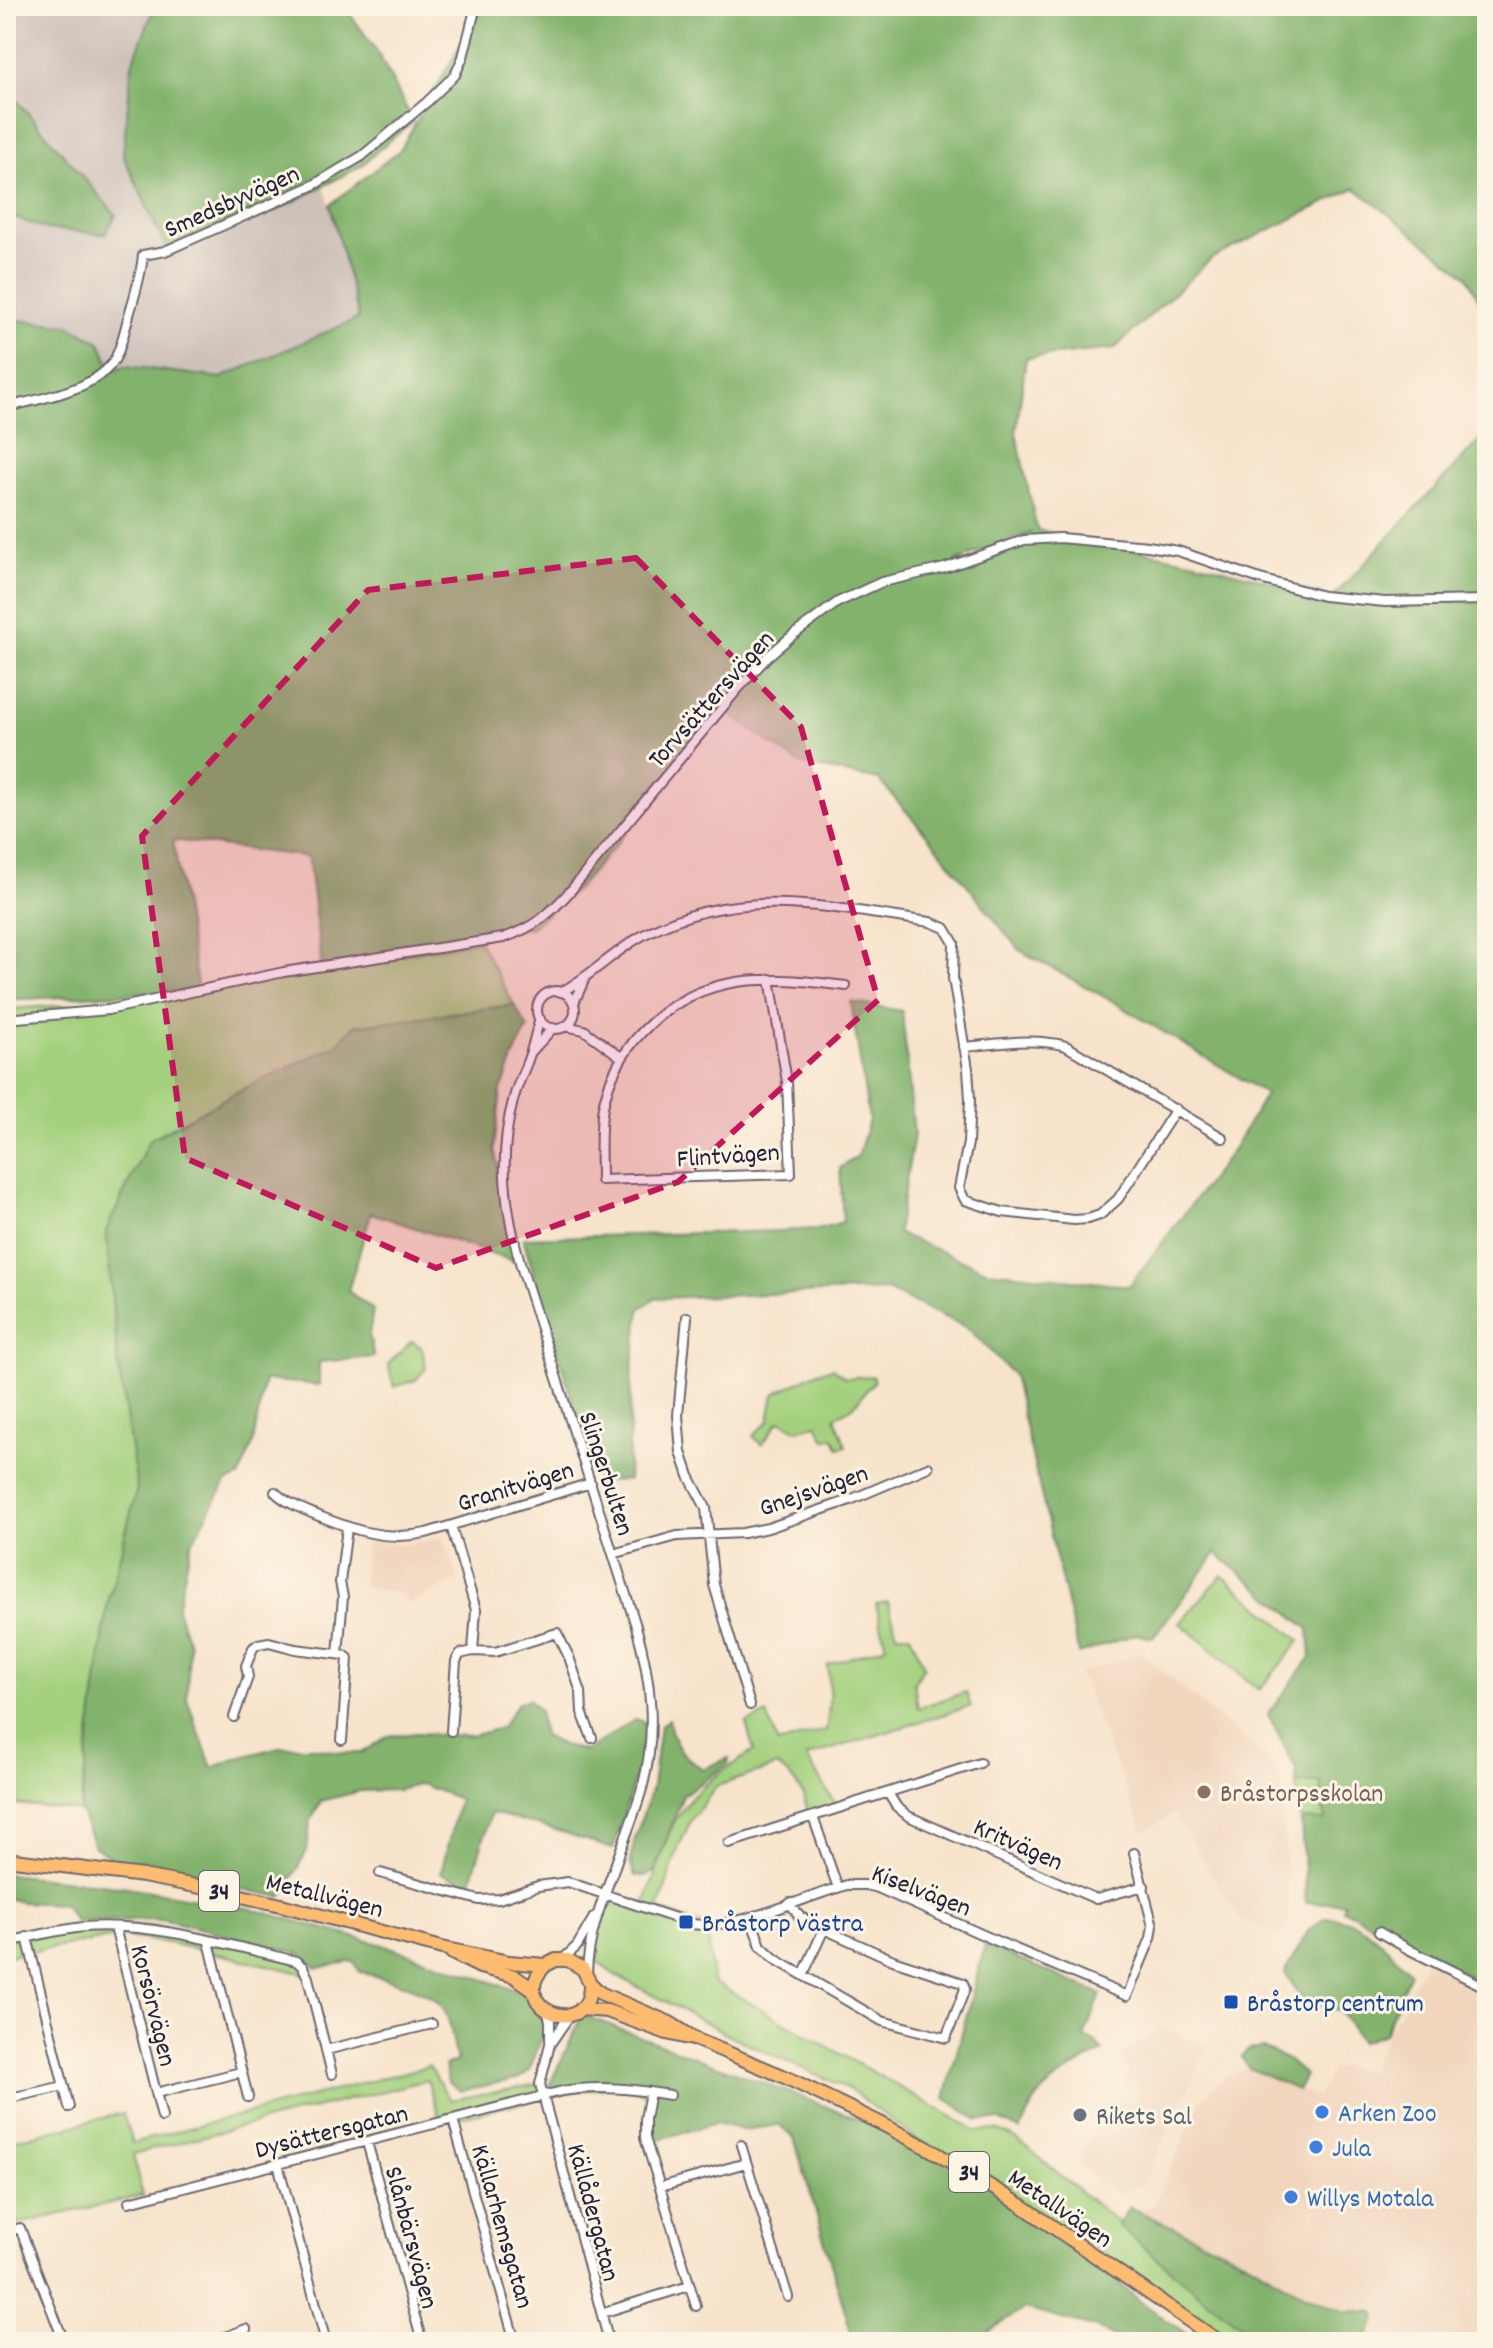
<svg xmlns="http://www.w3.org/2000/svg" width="1493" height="2348" font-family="Dekko,sans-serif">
  <rect width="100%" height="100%" fill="#fcf5e5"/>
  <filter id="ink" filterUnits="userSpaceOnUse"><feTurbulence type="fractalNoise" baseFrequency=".0125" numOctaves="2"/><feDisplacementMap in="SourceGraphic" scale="16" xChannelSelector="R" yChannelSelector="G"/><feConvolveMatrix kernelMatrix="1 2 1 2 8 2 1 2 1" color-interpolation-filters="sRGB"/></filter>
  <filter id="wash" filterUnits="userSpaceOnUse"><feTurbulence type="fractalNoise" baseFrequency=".006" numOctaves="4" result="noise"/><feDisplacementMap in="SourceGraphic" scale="32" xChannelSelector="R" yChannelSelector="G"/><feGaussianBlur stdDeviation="1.8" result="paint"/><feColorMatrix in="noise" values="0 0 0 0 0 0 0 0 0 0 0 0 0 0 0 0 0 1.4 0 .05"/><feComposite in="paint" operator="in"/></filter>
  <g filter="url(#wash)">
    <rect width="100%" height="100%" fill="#f7e3cb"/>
    <path fill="#f1d5bd" d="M443 1537 459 1579 409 1604 400 1594 362 1587 367 1541 405 1545Z
      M1141 1653 1280 1770 1289 1920 1282 1937 1239 1918 1174 1814 1143 1832 1079 1673Z
      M1428 1957 1487 1986V2342H1309L1123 2215 1154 2205 1201 2100 1228 2074 1248 2067 1317 2097 1332 2070 1343 2066 1368 2071Z
      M1163 2028 1208 2047 1143 2184 1118 2195 1078 2164 1111 2086 1119 2092H1124L1127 2067 1122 2052Z"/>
    <path fill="#cec1ba" d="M6 6H267L294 96 330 205 359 318 221 378 125 366 6 407Z"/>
    <path fill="#a3d07d" stroke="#62795c" stroke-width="2" d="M479 941 514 1005 354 1026 335 1046 239 1091 106 1231 118 1362 137 1488 107 1607 80 1811 6 1803V1009L153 1000 198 990Z
      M412 1341 422 1348 426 1368 416 1380 394 1387 388 1364Z
      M833 1368 845 1378 872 1376 874 1381 853 1407 835 1417 846 1446 839 1448 833 1437 825 1440 817 1424 797 1430 782 1421 778 1422 762 1445 753 1436 769 1421 774 1394 818 1372Z
      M1222 1575 1300 1641 1259 1690 1180 1623Z
      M888 1602 897 1634H910L924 1666 914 1683 918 1708 966 1692 971 1706 806 1757 837 1807 808 1818C807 1794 795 1779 777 1766L717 1786 691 1820 679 1846 658 1910 707 1926 713 1982 977 2131 998 2130 1018 2140 1263 2342H1237L1155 2286 1020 2201 920 2142 851 2090 735 2038 615 1975 593 1959 605 1893 644 1904C656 1877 663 1840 678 1816 696 1786 725 1769 754 1751L746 1723 767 1714 778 1744 826 1730C830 1708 831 1688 827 1665L886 1646 876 1604Z
      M1320 1781 1325 1820H1301L1296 1784Z
      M117 1926H158L303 1959 311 1975 173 1944 122 1936 6 1956V1939Z
      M429 2066 450 2100 540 2084 543 2098 441 2122 427 2080 133 2154 142 2196 17 2224 6 2198V2142L123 2113 132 2143Z"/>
    <path fill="#82b26c" stroke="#526a54" stroke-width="2" fill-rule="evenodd" d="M155 6H344L377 51 413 121 377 151 363 165 278 210 167 250 123 155 132 64Z
      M483 6H1487V316L1467 276 1355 188 1212 258 1114 349 1026 358 1016 432 1037 530 1197 562 1332 598 1487 432V1986L1343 1909 1345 1903H1306L1301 1820H1325L1320 1782 1296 1784V1769L1268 1714 1311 1657 1309 1629 1216 1553 1153 1638 1136 1634 1079 1654 1013 1375 968 1328 887 1290 655 1298 640 1309 631 1381 628 1480 597 1481 523 1238 780 1231 817 1229 843 1222 840 1168 858 1156 869 1120 851 1002 902 1011 914 1135 897 1233 988 1271 1129 1286 1232 1151 1266 1094 1112 1001 1019 950 933 842 879 780 800 764 720 708 619 841 578 888 531 927 322 968 308 857 173 840 198 990 6 1000V295L15 320 67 325 100 342 110 365 99 375 125 366 221 378 359 318 330 205 400 150ZM1032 532 992 559 956 562V561Z
      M6 88 116 215 105 234 47 229 6 215Z
      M514 1005 528 1028 517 1049 501 1091 494 1148 519 1263 371 1213 348 1291 373 1310 369 1335 374 1357 319 1362V1385L264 1380 253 1444 239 1477 226 1482 191 1544 177 1609 189 1644 187 1699 212 1768 238 1758 279 1747H311L343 1753H362L388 1736 418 1733 471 1736 501 1728 518 1703 529 1699 539 1711 543 1736 567 1747 586 1751 636 1719 647 1723 641 1759 613 1849 549 1828 491 1813 470 1885 441 1873 459 1799 421 1784 397 1790 361 1791 321 1801 310 1822 307 1851 281 1897 125 1866 95 1847 80 1811 107 1607 137 1488 118 1362 106 1231 149 1140 239 1091 335 1046 354 1026Z
      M669 1719C672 1744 683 1757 703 1769L729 1758 728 1764 683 1795 654 1872 645 1876H635L630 1862 634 1842 652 1787 660 1726Z
      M6 1874 127 1887 252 1909 387 1946 529 1995 543 2008 545 2030 529 2071 520 2078 461 2091 448 2082 445 2065 457 2061C453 2045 452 2025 445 2011 435 1989 381 1978 360 1972L353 1961 317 1968 299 1953 162 1919 76 1922 63 1904 21 1902 6 1898Z
      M1326 1917C1363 1918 1386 1946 1410 1973L1384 2034 1361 2042 1340 2011 1303 2000 1285 1973 1308 1931Z
      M985 1945 1101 1994 1084 2037 1095 2042 1103 2051C1080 2063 1057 2076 1039 2096 1031 2105 1026 2119 1020 2130L1000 2120H978L945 2098Z
      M583 2015 920 2142 1020 2201 1141 2302 1198 2342H1122L1097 2328 1025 2309 979 2336 981 2342H854L794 2138 779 2125 743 2130 716 2123 650 2142 652 2094 610 2086 543 2098Z
      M1263 2048 1288 2060 1305 2075 1297 2090 1249 2068 1241 2057 1248 2050Z
      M1129 2207 1247 2261 1299 2292 1342 2311 1375 2312 1377 2319 1364 2342H1263L1200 2295 1118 2225Z"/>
  </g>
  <g filter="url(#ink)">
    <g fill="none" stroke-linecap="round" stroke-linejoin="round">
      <g stroke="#6d666d" stroke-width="12">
        <path id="street" d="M6 407C39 399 99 390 116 357 122 344 125 329 129 315 135 295 141 276 143 255L165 251 312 186 362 156 427 102 455 75 463 57 476 6
          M770 979 787 1082 791 1174 601 1180C601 1156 599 1131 603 1107 609 1078 622 1053 642 1032 701 970 768 976 846 986
          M537 1010a19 19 0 1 1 38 0a19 19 0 1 1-38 0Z
          M561 992C592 976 616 949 647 933 741 884 832 908 930 922L945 928 954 943 953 978 968 1069 970 1099 968 1143 959 1188 965 1200 1002 1212 1074 1220 1088 1219 1100 1215 1118 1199 1176 1109
          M574 1003 585 978
          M6 1019 108 1010 284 972 503 938C535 927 550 914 572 889L737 690 767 657 793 635 838 602 882 582 945 568 1024 540 1060 538 1148 546 1178 551 1260 579 1323 596 1385 602 1487 600
          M540 1019C536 1030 534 1043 530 1054 525 1070 517 1084 513 1101 498 1157 505 1211 521 1266L636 1626C651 1679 657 1731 643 1785 636 1812 624 1839 615 1866 602 1901 588 1936 587 1973
          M565 1026 584 1030 621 1057
          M964 1047C998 1044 1033 1037 1066 1046L1223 1138
          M531 1052 553 1028
          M687 1317 678 1415 681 1452 689 1476 706 1508 714 1585 750 1705
          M275 1492C285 1502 300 1508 314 1514 351 1529 385 1542 426 1533L591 1483
          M451 1526 476 1610 473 1651
          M613 1554 677 1536 743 1533 768 1528 850 1500 928 1467
          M338 1654 343 1597 340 1582 347 1528
          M234 1717 248 1677 246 1666 253 1648 258 1644 269 1642 295 1649 344 1655 348 1658 342 1740
          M451 1731 456 1661 460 1654 473 1651 495 1652 557 1633 569 1657 581 1692 582 1712 592 1738
          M888 1793 896 1806 908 1816 1096 1899 1144 1886
          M813 1817 838 1888
          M729 1843 980 1763
          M380 1873 479 1900 499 1899 538 1886 568 1882 693 1924C736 1931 803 1897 847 1885H865L878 1888 999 1942 1127 1996 1151 1938 1153 1926 1134 1853
          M750 1917 761 1946 775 1959 882 2021 946 2038 965 1989 963 1983 893 1960 824 1929 799 1916 790 1903
          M115 1927 162 2117
          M1379 1932 1410 1950 1487 1988
          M27 1937 69 2107
          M209 1942 248 2097
          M6 1943C32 1936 58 1930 84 1927 152 1922 230 1945 296 1961L303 1967 308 1978 332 2074
          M562 1960 577 1946 594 1917
          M803 1975 824 1929
          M547 2011 550 2020V2040
          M570 2015 550 2044 540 2084 608 2338
          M326 2050 432 2024
          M650 2092 645 2119V2138L696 2306
          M156 2093 241 2072
          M6 2099 64 2086
          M453 2120 515 2342
          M367 2142 422 2342
          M741 2145 788 2297
          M278 2164 326 2342
          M660 2187 746 2163
          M129 2202 562 2091C599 2085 633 2089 670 2095
          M6 2232 20 2228 64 2342
          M602 2313 689 2286
          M212 2342 246 2329"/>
      </g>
      <g stroke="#6d666d" stroke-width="16">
        <path id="primary" d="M6 1859 143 1876 211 1889 281 1905 442 1948 509 1962 546 1965 556 1960H568L583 1969 590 1983 600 1993 670 2023 697 2040
          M452 1953 480 1967 514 1976 534 1990
          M546 1965C502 2007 592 2044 590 1983
          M580 2009 607 2011 667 2033 697 2040 785 2077 882 2124 931 2150 1021 2205 1220 2342"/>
      </g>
      <use href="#street" stroke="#fff" stroke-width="8"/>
      <use href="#primary" stroke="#febc70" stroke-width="12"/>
    </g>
  </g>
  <path fill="#c2185b" fill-opacity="0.2" stroke="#c2185b" stroke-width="6" stroke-dasharray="16 10" stroke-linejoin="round" d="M636 558 801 727 878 1000 678 1182 436 1268 185 1158 142 836 368 590Z"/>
  <circle fill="#8d6e63" stroke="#fcf5e5" stroke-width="3" cx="1204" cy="1792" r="8"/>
  <g fill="#1a4fb4" stroke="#fcf5e5" stroke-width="3">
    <rect x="678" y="1914" width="16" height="16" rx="4"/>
    <rect x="1223" y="1994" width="16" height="16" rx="4"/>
  </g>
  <g fill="#3f7fe0" stroke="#fcf5e5" stroke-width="3">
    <circle cx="1322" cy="2112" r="8"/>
    <circle cx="1316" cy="2147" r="8"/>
    <circle cx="1291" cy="2197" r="8"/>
  </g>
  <circle fill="#6b7280" stroke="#fcf5e5" stroke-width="3" cx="1080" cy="2115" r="8"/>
  <g text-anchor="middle" stroke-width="6" stroke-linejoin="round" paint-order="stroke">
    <g fill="#fcf5e5" stroke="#63616e" stroke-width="2">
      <rect x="199" y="1871" width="40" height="40" rx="6"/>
      <rect x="949" y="2152" width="40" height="40" rx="6"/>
    </g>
    <g font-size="24" font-weight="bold" fill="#22223b">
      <text x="219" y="1899">34</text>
      <text x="969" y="2180">34</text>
    </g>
    <g font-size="26" fill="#22223b" stroke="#fcf5e5">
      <text transform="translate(231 200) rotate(-24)" y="9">Smedsbyvägen</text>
      <text transform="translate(710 698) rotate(-48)" y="9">Torvsättersvägen</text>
      <text transform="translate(728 1154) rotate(-4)" y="9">Flintvägen</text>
      <text transform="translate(608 1473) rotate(72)" y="9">Slingerbulten</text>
      <text transform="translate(515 1485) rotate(-17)" y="9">Granitvägen</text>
      <text transform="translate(813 1489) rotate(-19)" y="9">Gnejsvägen</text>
      <text transform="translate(1019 1843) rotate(24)" y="9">Kritvägen</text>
      <text transform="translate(922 1889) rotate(21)" y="9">Kiselvägen</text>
      <text transform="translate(325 1894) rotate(14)" y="9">Metallvägen</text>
      <text transform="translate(155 2005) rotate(76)" y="9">Korsörvägen</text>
      <text transform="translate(331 2130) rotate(-14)" y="9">Dysättersgatan</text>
      <text transform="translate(1061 2207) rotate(34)" y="9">Metallvägen</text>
      <text transform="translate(595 2212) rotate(75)" y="9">Källådergatan</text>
      <text transform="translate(504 2226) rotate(74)" y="9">Källarhemsgatan</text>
      <text transform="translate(413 2237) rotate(75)" y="9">Slånbärsvägen</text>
    </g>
    <g font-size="26" fill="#785e54" stroke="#fcf5e5" text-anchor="start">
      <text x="1220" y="1801">Bråstorpsskolan</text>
    </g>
    <g font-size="26" fill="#164399" stroke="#fcf5e5" text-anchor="start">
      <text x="702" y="1931">Bråstorp västra</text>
      <text x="1247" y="2011">Bråstorp centrum</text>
    </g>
    <g font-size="26" fill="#366cbe" stroke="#fcf5e5" text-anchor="start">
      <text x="1338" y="2121">Arken Zoo</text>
      <text x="1332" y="2156">Jula</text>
      <text x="1307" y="2206">Willys Motala</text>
    </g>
    <g font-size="26" fill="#5b616d" stroke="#fcf5e5" text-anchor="start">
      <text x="1096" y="2124">Rikets Sal</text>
    </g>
  </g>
  <rect width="1493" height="2348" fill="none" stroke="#fcf5e5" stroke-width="32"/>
</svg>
